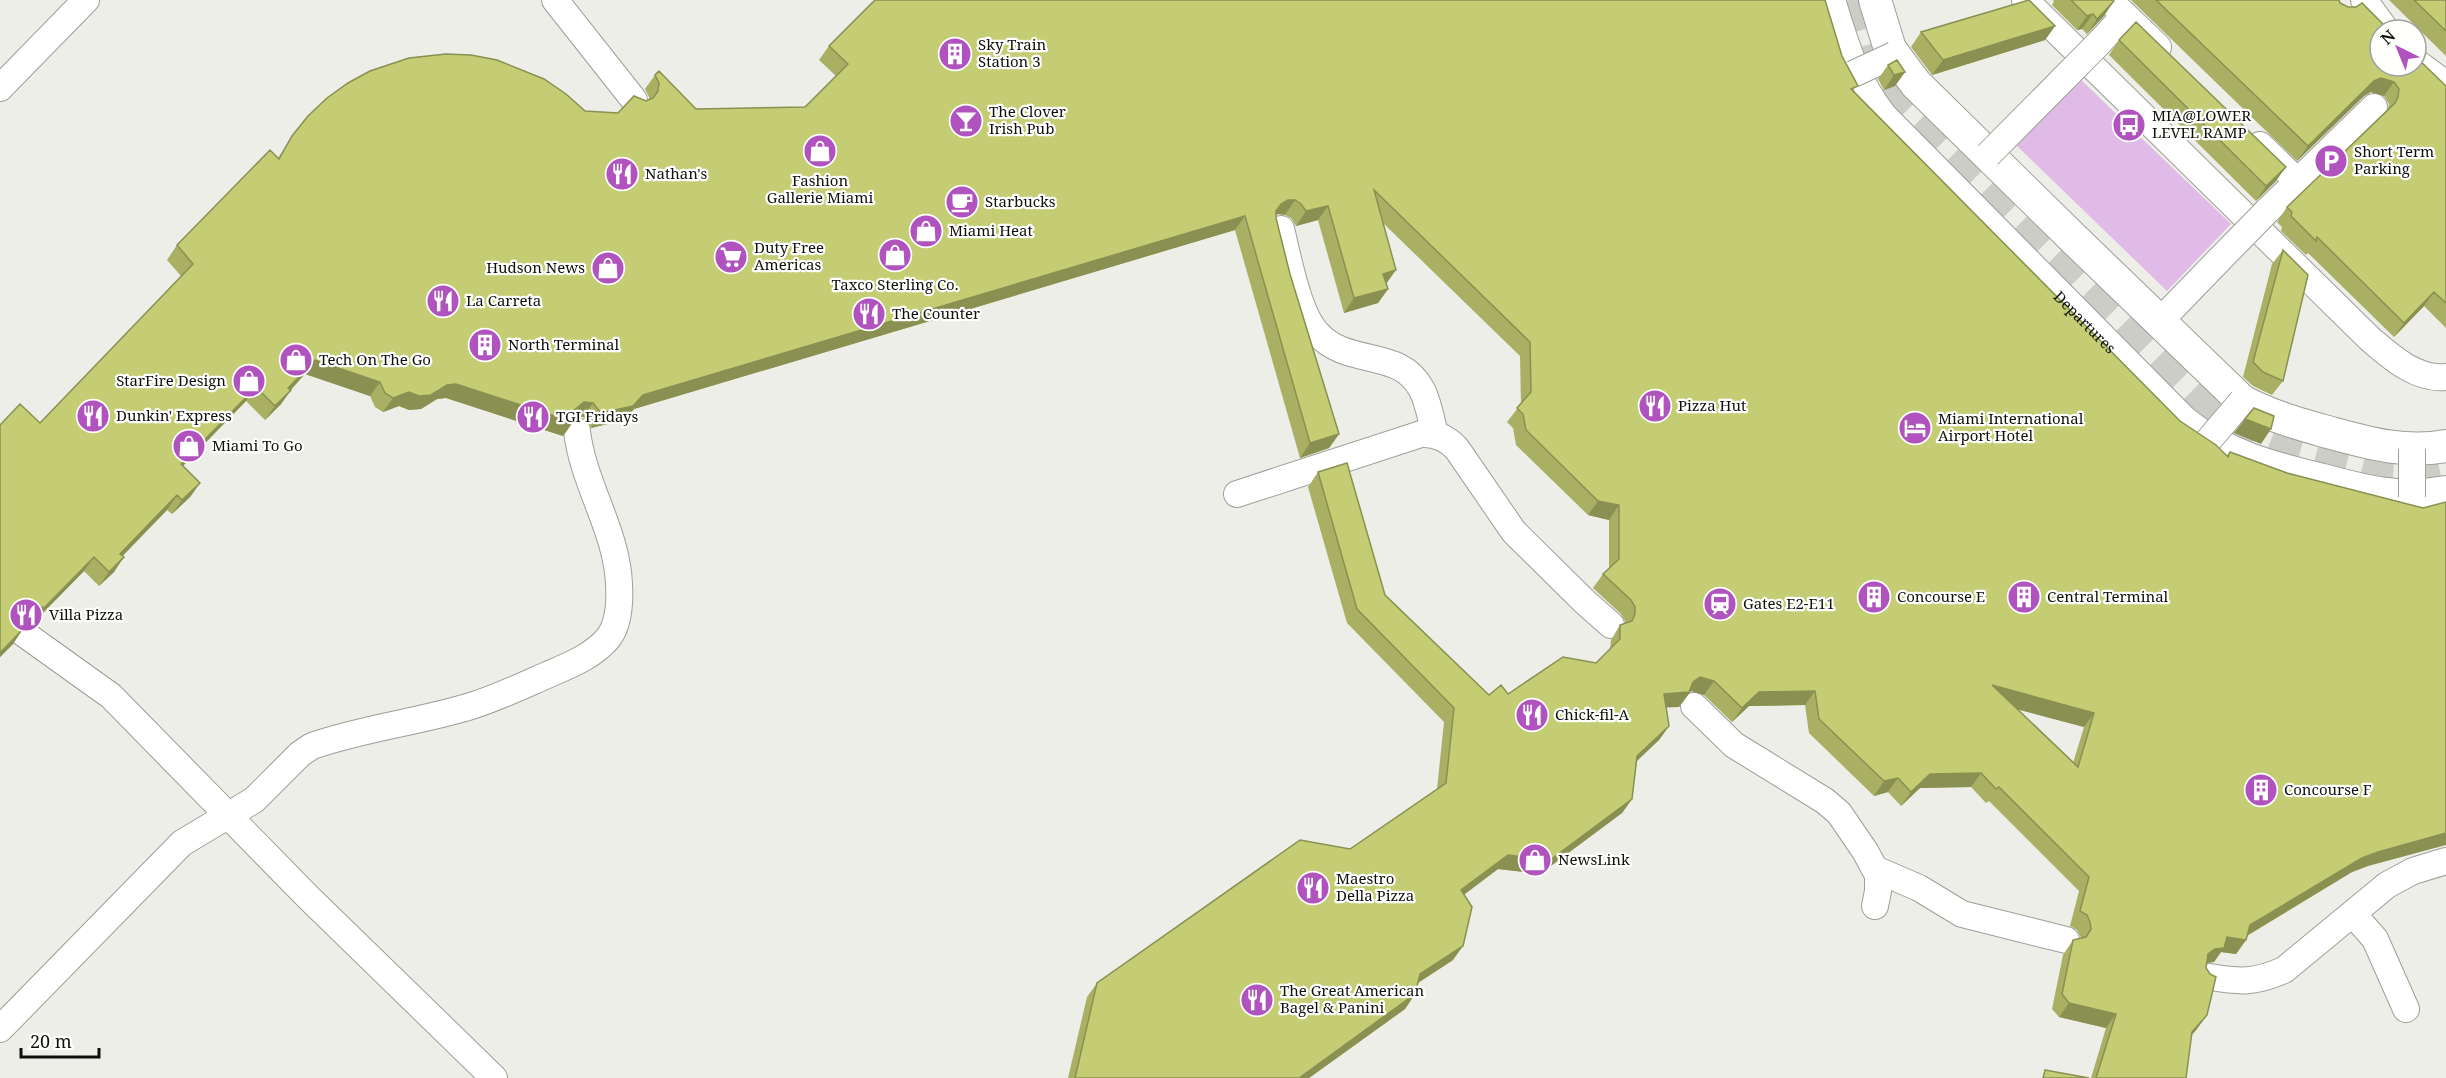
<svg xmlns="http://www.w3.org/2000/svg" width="2446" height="1078" font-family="'Noto Serif',serif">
  <rect width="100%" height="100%" fill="#edeee7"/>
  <path fill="#e1bbe7" d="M2079 78 2231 224 2167 291 2015 144Z"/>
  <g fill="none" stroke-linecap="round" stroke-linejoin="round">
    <path stroke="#cccdc6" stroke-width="32" stroke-dasharray="32 16" stroke-linecap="butt" d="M1850 0 1869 67 1884 92 2211 415 2243 435 2273 447 2383 475 2418 478 2446 472"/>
    <g stroke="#9d9f98" stroke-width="28">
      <path id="minor" d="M555 0 634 100
        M2025 0 2370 339C2391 357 2416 380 2446 377
        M2109 0 2158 47
        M2364 0 2386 30
        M2098 44 2125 15
        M2416 62 2446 84
        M0 88 86 0
        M2260 145 2297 181
        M2267 211 2374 107
        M1281 229C1288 257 1298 313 1317 333 1348 368 1400 347 1422 390 1429 404 1431 420 1435 434
        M2159 322 2219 260
        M1237 494 1421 434C1435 433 1447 438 1457 449L1514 532 1585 602 1611 625
        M23 633 111 696 308 897 494 1078
        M1694 706 1734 745 1825 801 1839 813 1865 851 1878 875V891L1875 906
        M1875 869 1919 888 1962 914 2066 940
        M2353 914 2375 939 2406 1009
        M2210 977C2241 982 2254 983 2284 970L2387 885 2413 871 2446 861
        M0 1029 182 843 254 800 300 754 312 746C364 728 419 722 471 706 497 698 522 686 547 675 568 666 594 656 609 637 619 623 620 601 619 584 617 531 583 484 577 431"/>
    </g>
    <g stroke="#9d9f98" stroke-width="34">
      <g id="major">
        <path id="s1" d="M1829 0C1842 43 1853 82 1882 118L2183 422C2224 455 2269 467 2319 479 2364 491 2399 501 2446 492"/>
        <path d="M1875 0 1890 49 1916 84 2073 238 2242 401C2268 415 2296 423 2324 431 2365 442 2403 454 2446 446"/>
      </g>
    </g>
    <use href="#minor" stroke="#fff" stroke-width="26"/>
    <use href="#major" stroke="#fff" stroke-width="32"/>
    <g stroke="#9d9f98" stroke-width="28" stroke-linecap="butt">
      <path id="minor-bridge" d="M1853 74 1894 55
        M1988 155 2098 44
        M2219 260 2267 211
        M2208 441 2242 401
        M2412 497V449"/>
    </g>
    <use href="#minor-bridge" stroke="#fff" stroke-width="26"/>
  </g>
  <path fill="#a9b064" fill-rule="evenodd" d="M2053 0H2113L2104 16 2087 34 2082 29 2077 30 2052 5 2054 1Z
    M2131 0H2339L2340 3 2446 86V328L2424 306 2394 337 2308 253 2306 255 2281 231 2282 227 2277 222 2287 207 2388 109 2389 104 2384 96 2371 92 2364 96 2297 161Z
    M2389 0H2446V56Z
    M2055 26 2045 40 1932 75 1911 47 1921 32Z
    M2119 40 2276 181 2256 201 2109 55Z
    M829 46 1842 56 1855 92 2180 421 2227 455 2230 452 2368 866 2352 872 2247 936 2246 940 2236 954 2221 952 2214 962 2207 963 2197 1029 2191 1035 2186 1078H2091L2106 1028 2059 1017 2052 1009 2063 955 2073 940 2081 938 2077 930 2070 926 2079 891 1989 801 1986 803 1971 787 1920 788 1901 806 1888 792 1874 796 1809 733 1805 705 1749 706 1732 722 1704 695 1691 691 1679 707H1666L1669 726 1659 740 1637 761 1632 799 1622 813 1540 874 1498 869 1464 895 1453 960 1418 983 1415 994 1405 1009 1309 1078H1068L1087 997 1097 983 1350 849 1437 789 1444 722 1347 623 1308 487 1318 472 1385 595 1489 695 1508 694 1596 663 1610 649 1611 640 1620 625 1625 624V621L1621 614 1593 588 1603 574 1609 568V520L1588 515 1516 445 1513 428 1507 422 1521 404 1520 356 1383 223 1386 284 1388 289 1378 303 1344 313 1318 220 1296 226 1291 218 1285 215 1278 214 1276 215V218L1290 274 1339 434 1329 448 1300 458 1235 230 634 409 624 420 591 428 583 417 574 416 573 417V422L563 436 446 398 437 399 421 409 409 410 399 406 383 412 375 407 370 396 305 374 291 390 281 404 265 420 246 401 183 466 200 483 190 497 172 514 167 510 122 556 114 572 99 586 84 571 34 622 24 618 19 620 13 644 0 657V425L40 423 181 276 167 260 177 245 278 158 292 136 585 111 618 113 649 99V97L645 89 655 75 696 109 805 107 836 76 819 60ZM2017 709 2084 727 2073 763Z
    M1888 65 1905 72 1895 86 1884 90 1878 79Z
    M2283 250V381L2272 395 2253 386 2243 377 2272 264Z"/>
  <path fill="#899051" d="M2114 1 2104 16 2087 34 2097 19Z
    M2093 14 2082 29 2077 30 2087 16Z
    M2055 26 2045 40 1932 75 1943 60Z
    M1905 72 1895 86 1884 90 1894 75Z
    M2381 78 2394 82 2384 96 2371 92 2364 96 2297 161 2308 146 2374 81Z
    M2286 167 2276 181 2256 201 2266 186Z
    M1288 200H1295L1285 215 1278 214 1271 218 1281 204Z
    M1328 206 1318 220 1296 226 1306 211Z
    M1245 216 1235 230 634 409 624 420 591 428 601 413 643 395Z
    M1396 270 1386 284 1383 274Z
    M1388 289 1378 303 1344 313 1354 298Z
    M2434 292 2424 306 2394 337 2404 323Z
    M315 360 380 382 370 396 305 374 279 402 288 388Z
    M456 384 573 411 584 402 593 403 583 417 574 416 569 421 573 422 563 436 446 398 437 399 421 409 409 410 399 406 383 412 393 398 409 392 447 385Z
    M256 387 246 401 171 478 181 464Z
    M291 390 281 404 265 420 275 406Z
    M2245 419 2271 429 2261 444 2234 433Z
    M1339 434 1329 448 1300 458 1310 443Z
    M200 483 190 497 172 514 182 500Z
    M177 495 167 510 111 568 120 554Z
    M1598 501 1619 505 1609 520 1588 515Z
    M94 557 84 571 34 622 24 618 11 624 21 610Z
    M124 557 114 572 99 586 109 572Z
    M23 629 13 644 0 657V653Z
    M1700 677 1714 681 1704 695 1691 691 1679 707 1654 708 1664 694 1693 682Z
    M1992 685 2094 713 2084 727 1982 700Z
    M1815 691 1805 705 1749 706 1732 722 1742 708 1759 692Z
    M1669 726 1659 740 1627 770 1637 756Z
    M1981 773 1971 787 1920 788 1901 806 1911 792 1930 774Z
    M1898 778 1888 792 1874 796 1884 781Z
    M1632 799 1622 813 1540 874 1498 869 1451 904 1461 890 1508 855Z
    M2446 833V845L2368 866 2352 872 2241 939 2246 940 2236 954 2221 952 2214 962 2205 963 2208 954 2227 937 2250 925 2362 858 2378 852Z
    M1463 946 1453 960 1410 988 1420 974Z
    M1415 994 1405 1009 1309 1078H1299Z
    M2069 1003 2116 1014 2106 1028 2059 1017Z
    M2207 1015 2197 1029 2182 1046 2192 1032Z"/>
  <path fill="#c4cd74" stroke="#899051" stroke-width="1.5" fill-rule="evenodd" d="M875 0H1825L1842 56 1858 86 1851 89 2180 421 2216 445 2228 457 2230 452 2287 473 2423 508 2446 502V833L2378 852 2362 858 2250 925 2246 940 2227 937 2224 948 2215 949 2208 954 2206 968 2210 974 2216 977 2207 1015 2192 1032 2186 1078H2096L2116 1014 2069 1003 2062 994 2073 940 2086 937 2091 929 2090 922 2087 915 2080 911 2089 877 1999 787 1996 789 1981 773 1930 774 1911 792 1898 778 1884 781 1819 719 1815 691 1759 692 1742 708 1714 681 1700 677 1693 682 1689 692 1664 694 1669 726 1637 756 1632 799 1550 860 1508 855 1461 890 1472 907 1463 946 1420 974 1415 994 1299 1078H1075L1097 983 1300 840 1350 849 1446 783 1454 708 1357 609 1318 472 1347 463 1385 595 1489 695 1501 685 1508 694 1563 657 1596 663 1620 639V625L1632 621 1635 614V607L1631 600 1603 574 1619 559V505L1598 501 1526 430 1523 414 1517 408 1531 392 1530 342 1374 190 1396 270 1383 274 1388 289 1354 298 1328 206 1306 211 1301 204 1295 200H1288L1281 204 1276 211V218L1290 274 1339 434 1310 443 1245 216 643 395 633 406 601 413 593 403 584 402 573 411V422L456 384 447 385 431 395 419 396 409 392 393 398 385 393 380 382 315 360 288 388 291 390 275 406 256 387 181 464 200 483 182 500 177 495 120 554 124 557 109 572 94 557 44 608 34 604 21 610 18 618 23 629 0 653V425L20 404 40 423 193 264 177 245 270 150 279 159 292 136 308 116 327 98 348 83 370 71 409 58 446 54 471 55 497 60 544 79 566 94 585 111 618 113 634 96 646 101 653 98 658 91 659 83 655 75 659 71 696 109 805 107 848 64 829 46ZM1992 685 2094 713 2078 767Z
    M2029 0 2055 26 1943 60 1921 32Z
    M2071 0H2113L2114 1 2097 19 2093 14 2087 16Z
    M2156 0H2339L2340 3 2348 7H2356L2362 3 2389 30H2380V66H2416V57L2446 86V303L2434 292 2404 323 2317 237 2316 241 2291 216 2292 212 2287 207 2395 103 2398 97 2399 89 2394 82 2381 78 2374 81 2308 146Z
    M2414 0H2446V31Z
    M2136 22 2286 167 2266 186 2119 40Z
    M1897 60 1905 72 1894 75 1888 65Z
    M2283 250 2308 275 2283 381 2263 372 2253 362Z
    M2254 408 2274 416 2271 429 2245 419Z
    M2045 1070 2089 1078H2043Z"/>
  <defs>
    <g id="building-disc" transform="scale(1.725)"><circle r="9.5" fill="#b053be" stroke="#fffffe"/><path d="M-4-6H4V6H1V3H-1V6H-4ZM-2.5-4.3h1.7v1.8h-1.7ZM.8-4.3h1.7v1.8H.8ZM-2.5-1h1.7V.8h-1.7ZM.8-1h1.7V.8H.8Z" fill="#fff"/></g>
    <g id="bar-disc" transform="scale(1.725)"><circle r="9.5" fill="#b053be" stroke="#fffffe"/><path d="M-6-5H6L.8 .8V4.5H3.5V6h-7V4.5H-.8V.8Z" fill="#fff"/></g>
    <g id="bus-disc" transform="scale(1.725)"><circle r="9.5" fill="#b053be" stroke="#fffffe"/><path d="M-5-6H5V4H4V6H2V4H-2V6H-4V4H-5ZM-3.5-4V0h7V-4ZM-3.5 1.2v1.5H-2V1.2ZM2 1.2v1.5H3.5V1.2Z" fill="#fff"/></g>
    <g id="shop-disc" transform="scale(1.725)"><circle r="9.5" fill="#b053be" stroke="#fffffe"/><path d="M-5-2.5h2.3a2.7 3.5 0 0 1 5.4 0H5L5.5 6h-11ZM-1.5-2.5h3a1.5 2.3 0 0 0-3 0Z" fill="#fff"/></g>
    <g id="parking-disc" transform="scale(1.725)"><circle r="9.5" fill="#b053be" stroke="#fffffe"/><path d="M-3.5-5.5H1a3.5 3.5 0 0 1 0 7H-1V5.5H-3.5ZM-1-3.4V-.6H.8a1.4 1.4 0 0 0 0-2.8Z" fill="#fff"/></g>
    <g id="restaurant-disc" transform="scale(1.725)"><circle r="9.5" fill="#b053be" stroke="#fffffe"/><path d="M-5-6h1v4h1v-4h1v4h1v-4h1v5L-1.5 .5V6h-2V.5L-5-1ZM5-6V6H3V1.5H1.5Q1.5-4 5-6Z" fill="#fff"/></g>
    <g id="cafe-disc" transform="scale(1.725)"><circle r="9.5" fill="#b053be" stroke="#fffffe"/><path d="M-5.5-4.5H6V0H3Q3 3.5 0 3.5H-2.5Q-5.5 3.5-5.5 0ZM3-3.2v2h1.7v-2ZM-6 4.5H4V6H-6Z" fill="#fff"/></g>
    <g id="supermarket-disc" transform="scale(1.725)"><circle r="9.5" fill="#b053be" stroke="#fffffe"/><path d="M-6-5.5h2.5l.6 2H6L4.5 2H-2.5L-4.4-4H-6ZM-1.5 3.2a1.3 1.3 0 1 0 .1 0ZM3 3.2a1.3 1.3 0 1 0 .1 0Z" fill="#fff"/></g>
    <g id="hotel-disc" transform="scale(1.725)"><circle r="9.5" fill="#b053be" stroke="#fffffe"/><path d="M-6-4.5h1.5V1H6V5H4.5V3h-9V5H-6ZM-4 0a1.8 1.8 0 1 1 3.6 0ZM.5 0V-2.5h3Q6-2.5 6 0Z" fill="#fff"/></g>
    <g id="station-disc" transform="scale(1.725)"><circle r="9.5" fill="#b053be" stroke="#fffffe"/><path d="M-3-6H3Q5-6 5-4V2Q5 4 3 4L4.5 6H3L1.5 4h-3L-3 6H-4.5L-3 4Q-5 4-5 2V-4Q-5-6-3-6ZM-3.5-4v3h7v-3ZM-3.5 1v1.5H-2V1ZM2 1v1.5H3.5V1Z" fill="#fff"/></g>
  </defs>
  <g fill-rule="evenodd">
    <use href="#building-disc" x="955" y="54"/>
    <use href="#bar-disc" x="966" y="121"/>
    <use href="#bus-disc" x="2129" y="125"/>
    <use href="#shop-disc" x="820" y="151"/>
    <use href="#parking-disc" x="2331" y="161"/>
    <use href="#restaurant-disc" x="622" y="174"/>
    <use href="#cafe-disc" x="962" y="202"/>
    <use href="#shop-disc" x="926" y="231"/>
    <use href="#shop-disc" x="895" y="255"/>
    <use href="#supermarket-disc" x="731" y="257"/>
    <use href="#shop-disc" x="608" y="268"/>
    <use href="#restaurant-disc" x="443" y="301"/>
    <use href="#restaurant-disc" x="869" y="314"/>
    <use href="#building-disc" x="485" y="345"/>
    <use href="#shop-disc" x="296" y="360"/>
    <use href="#shop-disc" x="249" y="381"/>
    <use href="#restaurant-disc" x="1655" y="406"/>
    <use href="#restaurant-disc" x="93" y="416"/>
    <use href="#restaurant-disc" x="533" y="417"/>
    <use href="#hotel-disc" x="1915" y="428"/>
    <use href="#shop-disc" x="189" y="446"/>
    <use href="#building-disc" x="1874" y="597"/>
    <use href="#building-disc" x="2024" y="597"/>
    <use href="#station-disc" x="1720" y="604"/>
    <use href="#restaurant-disc" x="26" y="615"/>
    <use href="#restaurant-disc" x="1532" y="715"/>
    <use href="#building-disc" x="2261" y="790"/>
    <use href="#shop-disc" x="1535" y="860"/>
    <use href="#restaurant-disc" x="1313" y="888"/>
    <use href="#restaurant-disc" x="1257" y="1000"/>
  </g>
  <g text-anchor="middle" stroke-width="4.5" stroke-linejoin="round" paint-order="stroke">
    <g font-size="15" fill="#0f100d" stroke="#fffffe" text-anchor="start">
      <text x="978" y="50">Sky Train<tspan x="978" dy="17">Station 3</tspan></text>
      <text x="989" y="117">The Clover<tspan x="989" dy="17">Irish Pub</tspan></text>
      <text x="2152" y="121">MIA@LOWER<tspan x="2152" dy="17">LEVEL RAMP</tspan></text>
      <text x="2354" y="157">Short Term<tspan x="2354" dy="17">Parking</tspan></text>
      <text x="645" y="179">Nathan's</text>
      <text x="820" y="186" text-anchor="middle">Fashion<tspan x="820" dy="17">Gallerie Miami</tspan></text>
      <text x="985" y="207">Starbucks</text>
      <text x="949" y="236">Miami Heat</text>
      <text x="754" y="253">Duty Free<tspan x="754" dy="17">Americas</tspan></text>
      <text x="585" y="273" text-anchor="end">Hudson News</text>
      <text x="895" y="290" text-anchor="middle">Taxco Sterling Co.</text>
      <text x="466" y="306">La Carreta</text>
      <text x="892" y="319">The Counter</text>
      <text x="508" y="350">North Terminal</text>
      <text x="319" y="365">Tech On The Go</text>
      <text x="226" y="386" text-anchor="end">StarFire Design</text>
      <text x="1678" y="411">Pizza Hut</text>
      <text x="116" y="421">Dunkin' Express</text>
      <text x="556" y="422">TGI Fridays</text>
      <text x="1938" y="424">Miami International<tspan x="1938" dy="17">Airport Hotel</tspan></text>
      <text x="212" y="451">Miami To Go</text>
      <text x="1897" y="602">Concourse E</text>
      <text x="2047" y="602">Central Terminal</text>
      <text x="1743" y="609">Gates E2-E11</text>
      <text x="49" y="620">Villa Pizza</text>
      <text x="1555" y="720">Chick-fil-A</text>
      <text x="2284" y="795">Concourse F</text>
      <text x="1558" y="865">NewsLink</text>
      <text x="1336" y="884">Maestro<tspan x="1336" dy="17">Della Pizza</tspan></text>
      <text x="1280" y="996">The Great American<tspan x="1280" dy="17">Bagel &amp; Panini</tspan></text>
    </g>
    <g font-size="15" fill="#0f100d" stroke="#fffffe">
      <text dy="5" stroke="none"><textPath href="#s1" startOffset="418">Departures</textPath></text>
    </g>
  </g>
  <g transform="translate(2398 48) rotate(317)"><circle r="28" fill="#fffffe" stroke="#9f9f9e" stroke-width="1.5"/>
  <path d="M0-4.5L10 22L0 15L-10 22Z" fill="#b053be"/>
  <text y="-9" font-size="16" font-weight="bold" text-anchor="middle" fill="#0f100d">N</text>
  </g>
  <path d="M21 1048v9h78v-9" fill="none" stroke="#0f100d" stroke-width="3"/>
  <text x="30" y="1048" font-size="18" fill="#0f100d" stroke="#fffffe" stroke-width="4.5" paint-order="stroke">20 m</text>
</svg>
